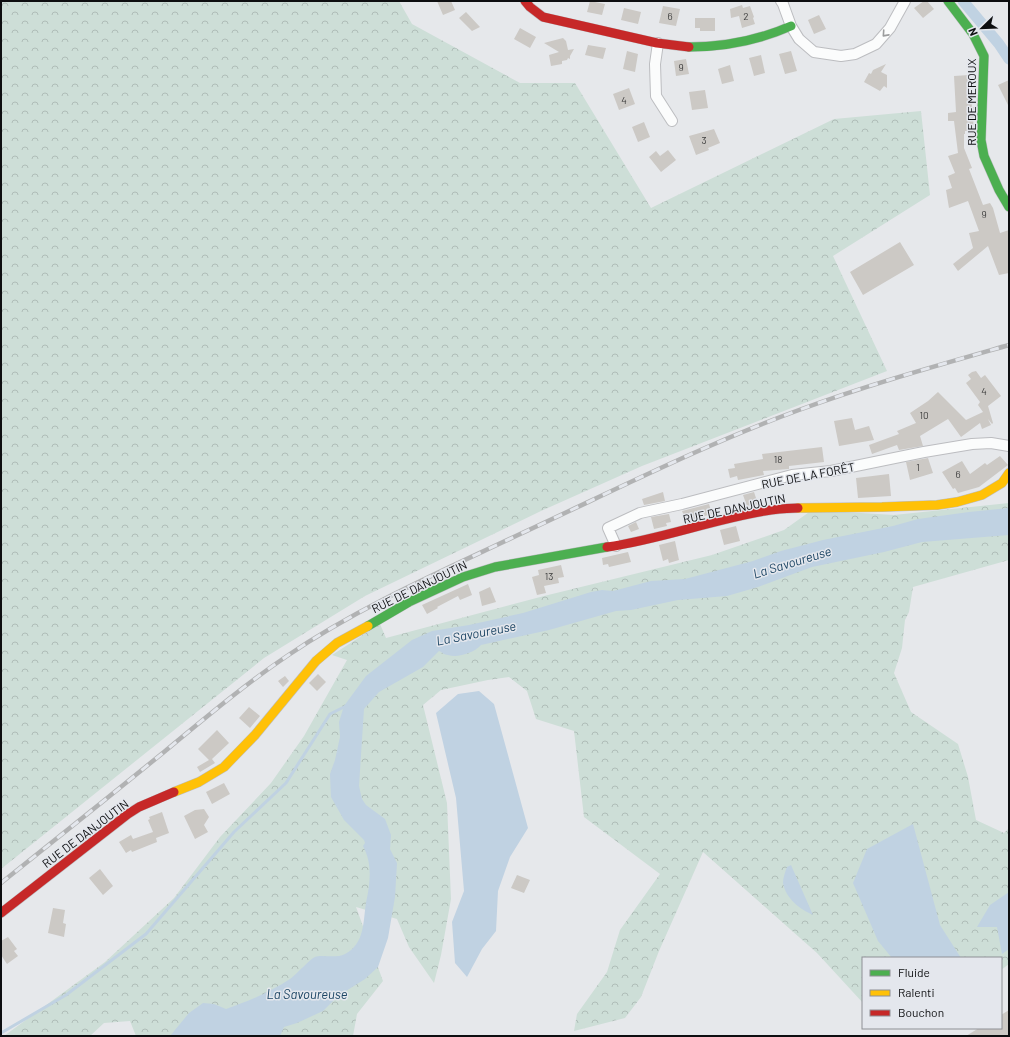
<svg xmlns="http://www.w3.org/2000/svg" width="1010" height="1037" viewBox="0 0 1010 1037" font-family="Barlow,sans-serif">
	<style>
		.forest { fill: url(#forest-crowns) }
		.water { fill: #c0d2e2 }
		.lines { fill: none; stroke-linecap: round; stroke-linejoin: round }
		.stream { stroke: #c0d2e2; stroke-width: 3 }
		.canal { stroke: #c0d2e2; stroke-width: 11 }
		.building { fill: #ccc9c5 }
		.street-casing { stroke: #bcbdc0; stroke-width: 12 }
		.fast-casing { stroke: #bcbdc0; stroke-width: 10 }
		.slow-casing { stroke: #bcbdc0; stroke-width: 10 }
		.jam-casing { stroke: #bcbdc0; stroke-width: 10 }
		.street { stroke: #fbfcfc; stroke-width: 10 }
		.fast { stroke: #4caf50; stroke-width: 9 }
		.slow { stroke: #ffc107; stroke-width: 9 }
		.jam { stroke: #c62828; stroke-width: 9 }
		.rail-casing { stroke: #b1b2b3; stroke-width: 4.5 }
		.rail { stroke: #e4e7ed; stroke-width: 3; stroke-dasharray: 9; stroke-linecap: butt }
		.oneway { stroke: #9c9d9e }
		.labels { text-anchor: middle; dominant-baseline: central; stroke-width: 3; stroke-linejoin: round; paint-order: stroke }
		.number-label { font-size: 10px; fill: #3d3d3d }
		.street-label { font-size: 12px; fill: #0d0e10; stroke: #e4e7ed }
		.water-label { font-size: 13px; font-style: italic; fill: #1c4564; stroke: #e4e7ed }
	</style>
	<defs>
		<pattern id="forest-crowns" width="20" height="18" patternUnits="userSpaceOnUse"><rect width="20" height="18" fill="#cdded7"/><path d="M2 6a3 3 0 1 1 6 0M12 15a3 3 0 1 1 6 0" fill="none" stroke="#afbdb8"/></pattern>
	</defs>
	<rect width="100%" height="100%" fill="#e6e8eb"/>
	<path class="forest" d="M1,1H399L412,24L520,83H575L651,208L834,119L921,111L930,195L833,256L887,371L642,466L541,511L365,596L264,658L1,869Z
		M1009,503V560L913,587L909,612L905,620L902,648L894,673L911,712L958,744L968,777L976,820L1004,833L1009,828V964L1001,970V958H863V1003L817,953L703,852L659,951L641,997L625,1018L574,1031L577,1014L607,972L620,930L660,874L584,817L574,731L536,719L527,691L509,677L488,680L441,690L423,705L447,803L451,899L441,955L434,983L409,947L397,919L356,907L383,981L357,1014L353,1036H136L130,1021L104,1023L90,1036H4L105,962L174,898L220,837L271,783L304,736L347,660L332,655L380,624L386,638L544,596L712,555L784,530L812,510L894,515Z"/>
	<path class="water" d="M1009,508V535L922,542L884,552L812,567L758,587L727,596L678,600L631,610L616,611L549,630L481,645C474,653 458,658 448,655C444,655 442,652 439,651L423,667L379,692L364,709L359,786L362,799L366,805L385,819L391,835L390,849L397,863L395,897L388,938L378,967L365,979L338,996L323,1011L297,1023L284,1027L280,1036H170L189,1013L203,1003L214,1004L226,1009C249,1001 270,992 290,979C297,974 310,959 315,957C322,954 335,959 345,954C365,944 363,921 366,903C370,883 373,865 363,846L365,843L364,840L344,820L331,797L330,774L335,760L340,737L339,722L344,706L366,676L412,640L432,631L469,625L523,613L591,592L602,590L613,591L651,581L685,579L753,561L781,551L823,540L893,526L918,519L969,512Z
		M479,691L494,704L528,828L510,857L498,891L496,931L482,949L467,977L455,963L452,922L464,891L456,798L436,713L458,694Z
		M913,824L940,925L961,958H892L878,941L853,883L867,849Z
		M791,865L813,915C800,909 786,899 783,883C783,878 785,872 787,867Z
		M1009,892V949L1002,954L997,927H977L990,905Z"/>
	<g class="lines">
		<path class="stream" d="M1,1033L66,995L146,934L234,832L286,783L330,714L346,706"/>
		<path class="canal" d="M963,1L999,44L1009,59"/>
	</g>
	<path class="building" d="M437,1H451L455,10L443,15Z
		M590,1L605,4L602,15L587,12Z
		M924,1H927L934,9L923,18L914,8Z
		M742,5L743,8L750,6L754,17L753,18L755,24L742,28L739,16L731,18L730,9Z
		M663,6L680,9L676,26L659,23Z
		M624,8L641,12L638,24L621,20Z
		M466,12L480,27L472,31L459,18Z
		M819,15L826,29L814,34L808,20Z
		M695,18H715V31H700V28H695Z
		M520,28L536,37L530,48L514,39Z
		M563,38L566,41L568,50L574,49L570,56V59L568,58L567,60L562,61V64L551,66L549,55L559,52L544,43Z
		M588,45L606,48L603,59L585,55Z
		M627,51L638,54L635,72L623,69Z
		M791,51L797,71L785,74L779,54Z
		M761,55L765,73L754,76L749,58Z
		M686,59L689,74L676,76L674,61Z
		M886,64L881,72L887,75V88L884,86L880,91L864,82L869,73L871,74L873,70Z
		M730,65L734,81L722,84L718,69Z
		M969,75L972,107H974L973,131H965V134H964V148L972,168L969,169L983,205L990,203L993,208L1000,233L1009,230V273L999,275L988,246L958,271L953,264L973,248L969,233L979,231L968,201L949,208L946,190L952,188L948,176L955,173L948,156L958,153L954,121H948V113L956,112L954,76Z
		M1009,80V107L998,85Z
		M629,88L635,104L619,110L613,94Z
		M705,90L708,108L692,110L689,92Z
		M644,122L650,137L638,142L632,127Z
		M714,129L720,143L708,148L709,150L696,155L689,136Z
		M668,150L676,160L661,172L649,157L656,151L660,156Z
		M900,242L914,265L863,295L850,272Z
		M976,371L981,378L985,375L1001,396L988,406L993,423L992,424L988,419L991,425L982,429L980,423L961,437L948,419L920,436L923,446L899,450L897,445L872,454L869,445L899,434L897,431L916,423L910,413L928,401L938,392L966,420L983,412L978,405L980,402L966,383L971,379L968,375L972,372Z
		M852,418L855,430L869,426L874,440L839,446L834,421Z
		M822,447L824,462L789,466V469L763,471L764,475L738,480L737,476L730,478L728,469L735,468L734,464L763,459L762,454Z
		M1000,456L1008,465L979,487L958,493L955,488L953,489L942,472L962,461L970,474L985,463L987,465Z
		M928,458L933,473L910,480L906,462Z
		M889,474L891,496L858,498L856,478Z
		M663,492L665,501L644,505L642,499Z
		M754,492L758,504L747,506L743,495Z
		M709,504L712,514L686,521L682,511Z
		M669,514L671,522L666,523L667,526L654,529L651,517Z
		M636,522L639,529L631,532L628,526Z
		M736,526L740,541L724,545L720,530Z
		M675,541L679,560L669,563L668,559L663,561L659,545Z
		M628,552L631,562L609,567L608,564L603,565L602,558Z
		M561,565L564,577L558,578L559,583L544,586L546,593L537,595L532,577L539,575L538,570Z
		M468,584L472,595L460,600L458,596L437,607L438,608L427,614L422,605Z
		M490,587L496,602L482,606L479,592Z
		M318,674L326,682L317,691L309,683Z
		M285,676L289,681L283,687L278,681Z
		M249,707L260,716L250,728L239,718Z
		M217,730L229,743L212,759L215,763L200,772L197,767L209,760L198,749Z
		M224,783L230,794L212,804L206,792Z
		M204,809L209,817L204,825L208,832L195,839L184,816L195,810Z
		M162,812L169,833L156,838L157,842L132,852L131,850L126,853L119,842L131,835L133,839L153,832L148,820L150,819L149,817Z
		M100,869L113,886L103,895L89,878Z
		M517,875L530,880L524,893L511,888Z
		M53,908L65,910L63,923L66,924L64,937L48,933Z
		M8,937L17,949L14,951L18,956L7,964L1,955V941Z
		M1009,1010V1036H966L979,1028H1001V1015Z"/>
	<g class="lines">
		<g class="street-casing">
			<path id="street" d="M781,1L783,4L791,26L799,39L814,52L841,56L855,54L876,44L890,28L905,1
				M658,43L655,64L656,96L672,121
				M616,546L608,528L640,513L682,504L792,475L831,471L924,452L972,444L991,443L1009,446"/>
		</g>
		<g class="fast-casing">
			<path id="fast" d="M948,1L973,34L984,56L981,140L984,156L999,190L1009,207
				M689,47C724,47 759,40 791,26
				M368,626L409,602L463,577L495,567L607,547"/>
		</g>
		<g class="slow-casing">
			<path id="slow" d="M798,508L882,507L937,505L957,502L982,495L1002,483L1009,473
				M174,792L199,782L224,767L255,735L316,661L337,643L368,626"/>
		</g>
		<g class="jam-casing">
			<path id="jam" d="M525,1L530,7L543,17L657,43L689,47
				M607,547C663,539 716,518 771,510C780,509 789,508 798,508
				M1,913L128,814L139,807L174,792"/>
		</g>
		<use href="#street" class="street"/>
		<use href="#fast" class="fast"/>
		<use href="#slow" class="slow"/>
		<use href="#jam" class="jam"/>
		<g class="rail-casing">
			<path id="rail" d="M1,883C55,840 110,796 164,752C204,719 244,685 287,656C359,607 440,572 518,535C611,492 703,445 799,410C867,385 939,365 1009,345"/>
		</g>
		<use href="#rail" class="rail"/>
	</g>
	<defs><path id="oneway-chevron" d="M-2-3.5L2.5 0L-2 3.5" fill="none" stroke-width="1.6" stroke-linecap="round" stroke-linejoin="round"/></defs>
	<use class="oneway" href="#oneway-chevron" transform="translate(885 34) rotate(132)"/>
	<g class="labels">
		<g class="number-label">
			<text x="670" y="16">6</text>
			<text x="746" y="16">2</text>
			<text x="681" y="67">9</text>
			<text x="624" y="100">4</text>
			<text x="704" y="140">3</text>
			<text x="984" y="214">9</text>
			<text x="984" y="391">4</text>
			<text x="924" y="415">10</text>
			<text x="778" y="459">18</text>
			<text x="918" y="467">1</text>
			<text x="958" y="474">6</text>
			<text x="549" y="576">13</text>
		</g>
		<g class="street-label">
			<text transform="translate(971 102) rotate(-90)">RUE DE MEROUX</text>
			<text transform="translate(808 475) rotate(-11)">RUE DE LA FORÊT</text>
			<text transform="translate(734 508) rotate(-12)">RUE DE DANJOUTIN</text>
			<text transform="translate(419 586) rotate(-26)">RUE DE DANJOUTIN</text>
			<text transform="translate(85 833) rotate(-37)">RUE DE DANJOUTIN</text>
		</g>
		<g class="water-label">
			<text transform="translate(792 562) rotate(-17)">La Savoureuse</text>
			<text transform="translate(476 633) rotate(-11)">La Savoureuse</text>
			<text x="307" y="994">La Savoureuse</text>
		</g>
	</g>
	<rect width="1010" height="1037" fill="none" stroke="#0d0e10" stroke-width="4"/>
	<rect x="862" y="957" width="140" height="72" fill="#e4e7ed" stroke="#8e9095"/>
	<rect x="870" y="970" width="20" height="6" fill="#4caf50" stroke="#8e9095"/>
	<text x="898" y="977" font-size="12" fill="#0d0e10">Fluide</text>
	<rect x="870" y="990" width="20" height="6" fill="#ffc107" stroke="#8e9095"/>
	<text x="898" y="997" font-size="12" fill="#0d0e10">Ralenti</text>
	<rect x="870" y="1010" width="20" height="6" fill="#c62828" stroke="#8e9095"/>
	<text x="898" y="1017" font-size="12" fill="#0d0e10">Bouchon</text>
	<g transform="translate(982 28) rotate(247)" stroke="#e4e7ed" stroke-width="3" paint-order="stroke">
	<path d="M0-3L7 15L0 10L-7 15Z" fill="#0d0e10"/>
	<text y="-6" font-size="11" font-weight="bold" text-anchor="middle" fill="#0d0e10">N</text>
	</g>
</svg>
